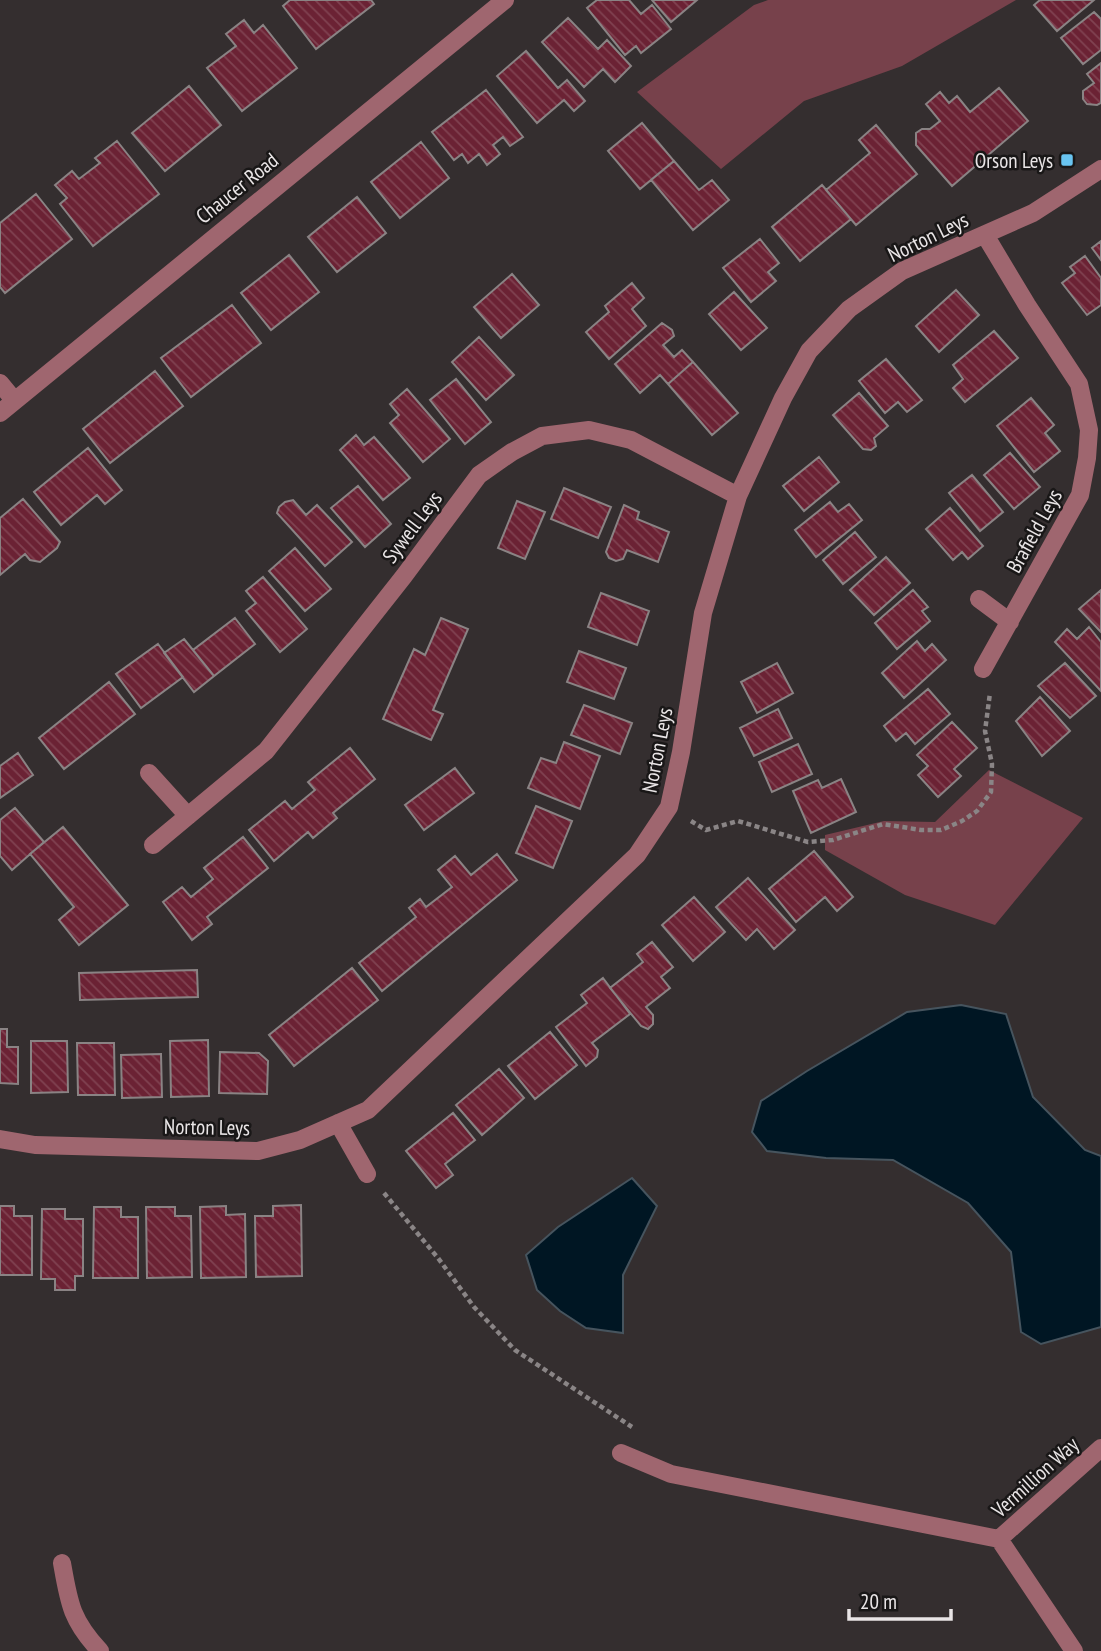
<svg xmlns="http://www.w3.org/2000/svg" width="1101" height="1651" viewBox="0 0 1101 1651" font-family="'PT Sans Narrow',sans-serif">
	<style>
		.grass { fill: #77414b }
		.water { fill: #001623; stroke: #46545e; stroke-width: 2 }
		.building { fill: url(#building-back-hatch); stroke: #8a8384; stroke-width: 2 }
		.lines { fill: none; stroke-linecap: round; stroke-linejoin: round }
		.path { stroke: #8a8586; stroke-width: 4.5; stroke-dasharray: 5 3.5; stroke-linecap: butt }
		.minor { stroke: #9f666f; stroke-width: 18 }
		.poi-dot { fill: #69c4f0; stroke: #191717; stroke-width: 2.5 }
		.labels { text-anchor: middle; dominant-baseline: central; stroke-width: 5; stroke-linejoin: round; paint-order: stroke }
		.poi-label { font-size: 21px; fill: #e9e5e6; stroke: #191717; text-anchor: end }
		.street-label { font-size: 21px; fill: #e9e5e6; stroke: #191717 }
	</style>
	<defs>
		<pattern id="building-back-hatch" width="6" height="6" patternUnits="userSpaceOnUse" patternTransform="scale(1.75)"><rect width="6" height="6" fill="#6b2234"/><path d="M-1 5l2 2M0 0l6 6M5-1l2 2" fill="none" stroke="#804251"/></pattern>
	</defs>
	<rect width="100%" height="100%" fill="#342e2f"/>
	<path class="grass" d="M768,0H1016L902,66L804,101L721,169L637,92L754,5Z
		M989,770L1083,818L995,925L905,895L825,850V835L884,821L935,822Z"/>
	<path class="water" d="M961,1005L1006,1014L1033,1097L1085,1150L1101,1156V1327L1041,1344L1021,1332L1011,1252L968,1203L893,1160L826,1158L767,1151L752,1132L761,1101L807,1071L907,1012Z
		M632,1178L657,1206L623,1275V1333L586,1328L560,1311L537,1290L526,1255L558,1227Z"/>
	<path class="building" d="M290,0H371L374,4L316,49L283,6Z
		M597,0H629L641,14L652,5L671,29L641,53L636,46L625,55L587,8Z
		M652,0H697L671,22Z
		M1040,0H1094L1057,31L1034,5Z
		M1094,12L1101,19V50L1083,64L1061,38Z
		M568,18L598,49L607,40L631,66L615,82L603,69L584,87L542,42Z
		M244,20L254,33L263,25L297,68L242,111L207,68L236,46L226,34Z
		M526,51L558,88L567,80L585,101L574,111L564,100L537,123L497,76Z
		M1101,63V103L1097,105L1087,104L1083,99V91L1094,83L1087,74Z
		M189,86L221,125L165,171L132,133Z
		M999,88L1028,121L952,186L916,145V133L922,129H930L940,121L926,104L940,92L949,103L957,96L970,112Z
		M486,90L523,137L510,146L503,137L493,145L500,154L487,165L479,154L468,163L462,154L454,160L432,132Z
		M642,123L674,161L640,189L608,151Z
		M876,125L917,174L856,225L826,190L870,153L859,140Z
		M117,141L159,194L93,246L60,204L67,198L55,185L72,171L79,179L100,163L95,158Z
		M421,142L449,178L400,218L371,182Z
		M674,161L699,190L712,180L729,200L693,230L651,180Z
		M822,185L851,219L800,261L772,227Z
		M36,194L72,239L5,293L0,287V223Z
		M357,197L386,233L337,272L308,237Z
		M760,239L779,263L768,272L776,281L751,302L723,268Z
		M1101,241V260L1092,248Z
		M289,255L319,292L271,330L241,293Z
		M1085,256L1101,278V305L1087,315L1062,283L1075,273L1070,267Z
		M512,274L539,305L501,338L474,307Z
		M632,283L644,298L632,309L646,326L609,359L586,332L609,312L605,306Z
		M956,290L979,315L939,352L916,326Z
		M734,292L767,328L741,350L709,314Z
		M232,305L261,343L191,397L161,358Z
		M662,323L672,330L674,336L663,345L674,357L682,350L693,362L668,384L660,375L640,393L615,364Z
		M994,331L1018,358L965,402L953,388L963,379L953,365Z
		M479,337L514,375L486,400L452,362Z
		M886,359L922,400L907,412L898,402L885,413L859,381Z
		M693,362L738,413L712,435L668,384Z
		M155,371L183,406L110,463L83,429Z
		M456,379L491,422L465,444L430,400Z
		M407,389L450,439L423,462L390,423L399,415L390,404Z
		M859,393L888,426L874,438L876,446L871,450L863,449L833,415Z
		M1031,398L1054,425L1045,433L1060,451L1034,472L997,426Z
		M356,435L364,445L374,437L410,478L383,500L340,450Z
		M88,448L122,490L105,504L97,495L61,525L34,492Z
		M1010,453L1040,487L1014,509L984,475Z
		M819,457L839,482L804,511L783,486Z
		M972,475L1003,512L980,531L949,493Z
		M358,486L391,524L365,547L331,508Z
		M564,488L611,507L598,538L551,519Z
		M23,499L60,542L57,548L40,562L30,560L25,554L0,575V518Z
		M293,500L306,515L317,505L352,542L325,566L277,513L279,507L285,502Z
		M517,501L545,512L525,559L498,548Z
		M830,502L838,512L849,504L862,520L816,557L795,530Z
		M624,505L639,512L637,519L669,532L658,562L627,550L623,559L616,561L609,558L606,552Z
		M950,508L983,546L968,559L962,552L953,560L926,529Z
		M855,532L876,557L843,584L823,560Z
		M295,548L331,589L305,611L269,571Z
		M886,557L910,583L874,615L850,590Z
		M263,577L307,629L280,652L246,611L256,603L246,591Z
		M913,590L928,607L922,611L930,621L897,649L875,623Z
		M1101,590V632L1079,609Z
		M601,593L649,611L637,645L588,627Z
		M235,618L255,644L214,676L193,650Z
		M441,618L468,629L433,710L443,714L431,740L383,719L414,649L425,655Z
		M1089,627L1101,642V691L1055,642L1067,629L1077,639Z
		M184,639L214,676L194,692L164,653Z
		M917,641L925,651L932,644L946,660L904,698L882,673Z
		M158,644L183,677L141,708L116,674Z
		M579,651L626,668L614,699L567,682Z
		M777,663L793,693L757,713L741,682Z
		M1065,663L1096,696L1070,718L1038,686Z
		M109,682L135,714L64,769L39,738Z
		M928,689L950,714L915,744L906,733L896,741L884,726Z
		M1040,697L1070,731L1042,756L1016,721Z
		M584,705L632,723L620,754L571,735Z
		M778,709L792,738L754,756L740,728Z
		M952,722L977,748L954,769L961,776L938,797L918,775L928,766L917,755Z
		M564,742L600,756L580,809L528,788L541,758L556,763Z
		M798,744L812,774L772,792L759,762Z
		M350,748L375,779L333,813L337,818L313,838L308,832L274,861L249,830L285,801L292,809L315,790L308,782Z
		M18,753L33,775L0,798V766Z
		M455,768L474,793L424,830L405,805Z
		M841,779L856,812L811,833L793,791L818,780L822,788Z
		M536,806L572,821L553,868L516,853Z
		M15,808L44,842L12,870L0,856V820Z
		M63,827L128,905L79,945L59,920L74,907L30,854Z
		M243,837L268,868L207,917L212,924L192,940L163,902L182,887L191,897L213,879L204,868Z
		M814,851L853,897L837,911L825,897L796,922L769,889Z
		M497,854L517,880L382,991L359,963L416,917L409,908L420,899L426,907L452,887L438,870L455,856L471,875Z
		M748,878L795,930L774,949L757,929L746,940L716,907Z
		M694,897L725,932L693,961L662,925Z
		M652,942L673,967L661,977L670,988L646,1007L653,1015V1024L648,1029L641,1026L610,988L643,962L637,954Z
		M352,968L378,1000L294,1066L269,1035Z
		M197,970L198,997L80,1000L79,973Z
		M603,978L630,1014L592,1043L598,1050L597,1057L586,1066L556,1027L587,1003L581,995Z
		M0,1029H7V1047H18V1084L0,1083Z
		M550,1032L577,1065L535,1099L508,1066Z
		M208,1040L209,1096L171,1097L170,1041Z
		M31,1041H67L68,1092L31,1093Z
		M77,1043H114L115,1095H78Z
		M220,1052L259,1053L268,1061L267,1094L219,1093Z
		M161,1054L162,1097L122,1098L121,1055Z
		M499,1069L524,1098L482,1135L456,1105Z
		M453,1113L475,1140L445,1164L453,1175L436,1188L406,1151Z
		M301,1205L302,1276L256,1277L255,1216H273V1206Z
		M0,1206H14V1216H32V1275H0Z
		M226,1206V1215L245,1214L246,1277L201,1278L200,1207Z
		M94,1207H121V1217H138V1278H93Z
		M146,1207H175V1216H191L192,1277L147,1278Z
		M42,1209H65V1219H83V1276H75V1290H55V1279H41Z"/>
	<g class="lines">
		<path class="path" d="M691,821L706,830L738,821L808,842L833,840L883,824L921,830H941L962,821L977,811L991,792L992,764L985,731L990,693
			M384,1193L438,1258L474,1307L515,1350L632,1427"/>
		<path class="minor" d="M0,383L14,400
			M0,413L505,0
			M979,599L1010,622
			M983,669L1080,495L1087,458L1089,430L1079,384L1027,305L985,235
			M149,773L188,816
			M153,845L266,751L404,576L479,475L512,452L542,436L589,430L631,440L738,496
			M338,1123L367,1174
			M0,1139L35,1145L258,1151L300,1140L368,1110L637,855L669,807L681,752L703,613L738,496L783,398L809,351L849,309L902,271L1033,213L1101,169
			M621,1453L671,1474L999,1539L1074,1651
			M999,1539L1101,1448
			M62,1563C69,1603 71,1620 100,1651"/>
	</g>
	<rect class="poi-dot" x="1060" y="153" width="14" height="14" rx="3.5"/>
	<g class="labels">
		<g class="poi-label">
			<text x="1053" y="160">Orson Leys</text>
		</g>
		<g class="street-label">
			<text transform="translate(237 188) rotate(-39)">Chaucer Road</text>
			<text transform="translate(928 237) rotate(-26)">Norton Leys</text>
			<text transform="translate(412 527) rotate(-53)">Sywell Leys</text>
			<text transform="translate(1034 531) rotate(-61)">Brafield Leys</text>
			<text transform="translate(657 750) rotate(-79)">Norton Leys</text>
			<text transform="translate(207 1127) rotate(1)">Norton Leys</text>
			<text transform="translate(1035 1477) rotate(-42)">Vermillion Way</text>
		</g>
	</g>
	<path d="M849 1609v10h102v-10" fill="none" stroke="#e9e5e6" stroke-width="3.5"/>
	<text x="860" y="1609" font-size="21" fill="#e9e5e6" stroke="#191717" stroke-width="5" paint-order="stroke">20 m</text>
</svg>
